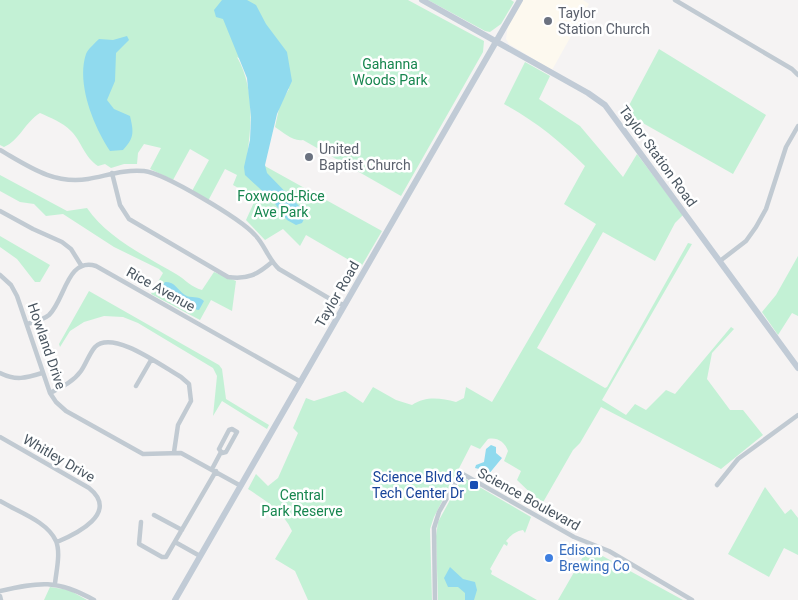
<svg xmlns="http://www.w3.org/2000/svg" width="798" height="600" viewBox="0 0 798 600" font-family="Roboto,sans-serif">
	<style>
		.commercial { fill: #fdf9ef }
		.green { fill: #c3f1d5 }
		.water { fill: #90daee }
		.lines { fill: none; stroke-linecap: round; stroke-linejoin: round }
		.street { stroke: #c1cad2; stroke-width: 4.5 }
		.secondary { stroke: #c1cbd6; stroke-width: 6 }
		.worship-dot { fill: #6b7280; stroke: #fff; stroke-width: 2 }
		.transit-dot { fill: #1a4fb4; stroke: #fff; stroke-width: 2 }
		.shop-dot { fill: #3f7fe0; stroke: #fff; stroke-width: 2 }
		.labels { text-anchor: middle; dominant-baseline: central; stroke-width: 5; stroke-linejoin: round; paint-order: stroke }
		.worship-label { font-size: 14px; fill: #5b616d; stroke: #fff; text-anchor: start }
		.park-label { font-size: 14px; fill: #17864f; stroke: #fff }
		.street-label { font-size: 14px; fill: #4a5661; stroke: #fff }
		.transit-label { font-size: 14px; fill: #164399; stroke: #fff; text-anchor: end }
		.shop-label { font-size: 14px; fill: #366cbe; stroke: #fff; text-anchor: start }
	</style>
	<rect width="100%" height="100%" fill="#f5f3f3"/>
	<path class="commercial" d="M523,0H583L589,4L552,70L509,44L506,39L508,25Z"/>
	<path class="green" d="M0,0H408L484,41L483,52L401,196L303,140C293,142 283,132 275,127L280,104L289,89L237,57C254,87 252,123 247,156L382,231L361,267L306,235L300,246L283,229L265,240L246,220L256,198L233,185L237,175L225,169L208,201L192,191L209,160L190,149L173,180L150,169L161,148L144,144L138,153L137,164H124L111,168L105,164L98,166C84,157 82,142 71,131C62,122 51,118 40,113C25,122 20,140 4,147L0,145Z
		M428,0H511L514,2L501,24L490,32L485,31Z
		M659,49L766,115L733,174L625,113Z
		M525,62L550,76L539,99L580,126L623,177L637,154L683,215L675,223L655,261L603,232L537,348L605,388L607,387L688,243L692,244L602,400L626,415L635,404L646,410L666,390L675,394L731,327L734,329L712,353L707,379L730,410H743L763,435L721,469L601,407L580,443L573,450L542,504L517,480L521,471L504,461L508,451C505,442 497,437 488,439L480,449L471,445L434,517L430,529L432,600H308L295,571L275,559L292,531C283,511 265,500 248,489L256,474L268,486L278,478L298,433L293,428L306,398L314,401L345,391L363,403L373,387L396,400L412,405C426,396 440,398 456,402L464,398L466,387L492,402L596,224L564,204L585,166C560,141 535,121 504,104Z
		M0,175L67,211L87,208C106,237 147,257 176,274C186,280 191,287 202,290L214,272L236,281L232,311L211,300L200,320L151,294L163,273L159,269L114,247L63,214L46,216L34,204L20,202L0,191Z
		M0,236L50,265L40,282H35L17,259L0,247Z
		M798,256V316L792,313L778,335L762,312L776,295Z
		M89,291L219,365L222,369L226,399L269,425L267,429L222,401L213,416L217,376L213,368L138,323L123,317L104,316L84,322L70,331L60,347L59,344Z
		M464,478L531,517L525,533L523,530C516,531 511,535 506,541L508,543L507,546L504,544L490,569L492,571L491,574L537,600H438L436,536L438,522L461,480Z
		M765,487L785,514L791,509L798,518V555L784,548L769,577L728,554Z
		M588,548L683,600H558Z
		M50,587L69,590L87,600H44Z"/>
	<path class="water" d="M222,0H247L256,5L266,24L287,52L292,81L277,114L265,165L267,173L303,210L305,217L302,223L296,225L287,220L273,201L245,175L244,167L250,140L251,117L247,78L223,19L216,17L214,10Z
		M127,36L129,40L116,53L115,81L107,100L114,109L130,116C134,133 134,138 123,150L110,151C94,127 76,84 86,54C88,49 95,43 99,39L113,40Z
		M165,282C176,282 177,290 185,295C191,299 198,295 204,301L199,310C191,309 163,296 161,288Z
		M491,445L496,447V453L502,458L488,475L483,470L475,468L476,465L484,462L486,449Z
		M450,567L463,579L475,582L477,590L474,600H465V593L458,587H448L444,578Z"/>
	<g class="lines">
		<path class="street" d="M675,0L792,69L798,75
			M0,150C28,166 54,185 88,179C106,176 124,169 144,171C164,173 241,219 255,235C265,245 268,259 279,269L337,303L345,305
			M112,173L120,205L129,219L228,277C248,280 258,274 272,262
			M0,211L33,229L62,242L71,249L81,265
			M720,261L746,241L756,227L766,209L786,147L798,126
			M0,275L11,285L17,296L50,393L56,402L66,411L143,454L181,453L241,486
			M27,324C34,322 43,320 49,315C65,300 67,257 96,266L301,382
			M0,373C16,381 26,378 42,373
			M136,386L151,360
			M50,393C62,387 73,382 81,371C86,364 89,354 95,347C113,329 163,367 181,377L189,384L191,401L178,425L174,452
			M232,429L237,432L226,452L222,453L219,449L229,430Z
			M0,437L89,488C120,513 76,534 57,542
			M212,469L221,452
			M717,485L738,459L798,415
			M0,501C18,512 47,521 56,541C61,553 56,572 55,584
			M154,515L182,530
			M141,522L139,544L162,557H166L216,471
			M175,542L200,556
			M0,591C39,582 57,579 94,600
			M0,596L1,600
			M435,600L434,528L439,512L461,473L574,537L609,551L692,600"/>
		<path class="secondary" d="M422,0L588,93L605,105L798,368
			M175,600L520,0"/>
	</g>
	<g class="worship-dot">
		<circle cx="548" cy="21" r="5"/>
		<circle cx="309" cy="157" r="5"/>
	</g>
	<rect class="transit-dot" x="469" y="480" width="10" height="10" rx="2.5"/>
	<circle class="shop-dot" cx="549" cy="558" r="5"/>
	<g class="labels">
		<g class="worship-label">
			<text x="558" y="13">Taylor<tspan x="558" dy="16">Station Church</tspan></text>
			<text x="319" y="149">United<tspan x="319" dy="16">Baptist Church</tspan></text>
		</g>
		<g class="park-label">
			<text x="390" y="64">Gahanna<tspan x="390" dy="16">Woods Park</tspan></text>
			<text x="281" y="196">Foxwood-Rice<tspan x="281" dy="16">Ave Park</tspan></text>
			<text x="302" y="495">Central<tspan x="302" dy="16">Park Reserve</tspan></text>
		</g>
		<g class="street-label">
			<text transform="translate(658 156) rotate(54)">Taylor Station Road</text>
			<text transform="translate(161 289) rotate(29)">Rice Avenue</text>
			<text transform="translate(337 294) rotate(-60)">Taylor Road</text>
			<text transform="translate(47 346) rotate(71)">Howland Drive</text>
			<text transform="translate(59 458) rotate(30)">Whitley Drive</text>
			<text transform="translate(529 499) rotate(29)">Science Boulevard</text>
		</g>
		<g class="transit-label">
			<text x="464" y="477">Science Blvd &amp;<tspan x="464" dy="16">Tech Center Dr</tspan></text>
		</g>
		<g class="shop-label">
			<text x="559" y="550">Edison<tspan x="559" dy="16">Brewing Co</tspan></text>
		</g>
	</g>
</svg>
